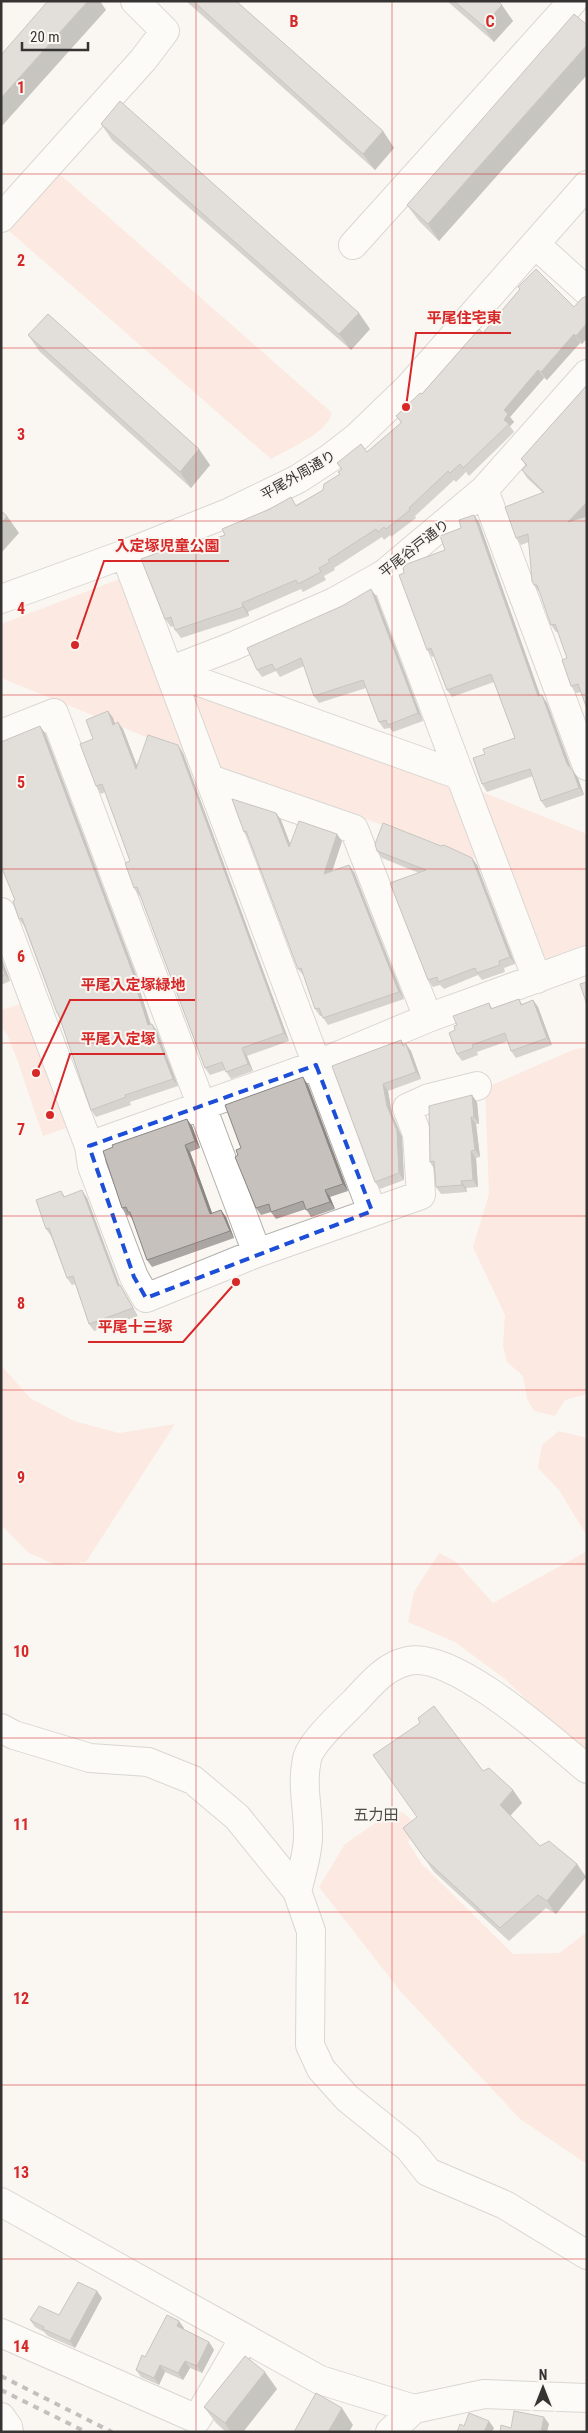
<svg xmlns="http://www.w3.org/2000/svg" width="588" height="2433" viewBox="0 0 588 2433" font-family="'Roboto Condensed','Noto Sans JP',sans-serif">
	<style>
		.green { fill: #fed8ce }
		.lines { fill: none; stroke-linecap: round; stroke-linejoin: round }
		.minor-casing { stroke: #b2afaa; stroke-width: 30 }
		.minor { stroke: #fff; stroke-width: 28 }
		.rail { stroke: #7f7d7a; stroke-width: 4; stroke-dasharray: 6 6; stroke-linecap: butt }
		.wall { fill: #aaa6a3 }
		.shaded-wall { fill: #8b8784 }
		.building { fill: #c6c1bd; stroke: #8b8784 }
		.marked { fill: none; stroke: #1d4ed8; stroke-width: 4; stroke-dasharray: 10 6; stroke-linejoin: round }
		.grid { fill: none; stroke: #d62828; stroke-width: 1; stroke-opacity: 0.55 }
		.labels { text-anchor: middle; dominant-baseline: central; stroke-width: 4; stroke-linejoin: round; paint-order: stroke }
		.street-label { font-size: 14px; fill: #353432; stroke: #faf7f2 }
		.neighbourhood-label { font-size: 15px; fill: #4c4a46; stroke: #faf7f2 }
		.grid-label { font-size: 16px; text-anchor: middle; font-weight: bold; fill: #d62828; stroke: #faf7f2; stroke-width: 4; stroke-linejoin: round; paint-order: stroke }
		.leader { fill: none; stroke: #d62828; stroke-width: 2 }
		.callout-dot { fill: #d62828; stroke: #faf7f2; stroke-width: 2 }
		.callout-label { font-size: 15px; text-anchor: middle; font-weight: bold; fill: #d62828; stroke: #faf7f2; stroke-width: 4; stroke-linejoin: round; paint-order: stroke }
	</style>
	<rect width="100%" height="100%" fill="#faf7f2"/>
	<path class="green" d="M48,164L332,413C327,433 289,449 271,459L1,224Z
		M122,578L188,754L1,678V624Z
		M192,690L454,786L482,861L216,765Z
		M480,791L587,834V947L546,960Z
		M27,1002L69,1127L43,1136L18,1062L7,1034L1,1027V1010Z
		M587,1047V1394L565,1400L555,1416L534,1411L527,1399L523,1376L507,1362L503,1345L505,1315L473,1247L489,1194L485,1088L575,1049Z
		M1,1365L30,1398L74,1421L119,1433L175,1424L86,1562L56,1565L29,1553L1,1525Z
		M559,1431L587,1438V1536L559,1490L538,1468L542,1445Z
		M587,1551V1758L505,1679L455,1642L408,1622L414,1592L439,1553L455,1561L493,1603Z
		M402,1812L419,1826L408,1842L422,1864L513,1954L559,1953L587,1932V2164L520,2119L401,1992L319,1887L345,1844L381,1819Z"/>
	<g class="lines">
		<g class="minor-casing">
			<path id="minor" d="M1,218L143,60L165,31L135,1
				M535,244L587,291
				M353,245L573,1
				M484,490L587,766
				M125,554L372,1211
				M384,574L537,979
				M1,599L125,554L228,513L298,479L330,458L357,437L409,387L587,185
				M169,671L231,647L334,602L384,574L484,490L587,374
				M169,671L459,775
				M1,734L54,713L257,1253L146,1298L134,1277L92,1166L89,1146
				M210,779L354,829L428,1018
				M1,912L89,1146L316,1065L428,1018L587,960
				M257,1253L421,1195L417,1134L407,1108L429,1098L477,1086
				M1,1728L14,1735L90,1758L148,1762L193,1780L237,1817L297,1891L311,1931L310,2045L321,2069L347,2098L409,2148L428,2172L505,2205L587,2255
				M297,1891C302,1873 307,1856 308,1839C309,1812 301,1786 307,1759C310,1743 343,1713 355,1701C371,1684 385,1666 408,1661C453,1650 553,1741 587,1769
				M1,2202L320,2380L414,2409
				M1,2333L197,2419L244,2338
				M1,2417L8,2427L9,2432
				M390,2432L414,2409L484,2394L587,2398"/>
		</g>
		<use href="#minor" class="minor"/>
		<path class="rail" d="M1,2376L112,2432
			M1,2390L86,2432"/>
	</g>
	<path class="wall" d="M186,1H236L383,131L394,148L375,170Z
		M447,1H498L513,21L494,42Z
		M587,25L439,241L419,221L407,205Z
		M101,124L370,329L351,350L112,140Z
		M518,287L574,307L587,296V338L582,344L580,343L547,380L544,378L510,417L514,422L510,426L514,432L469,476L466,472L456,482L454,480L415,516L416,518L391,537L390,535L384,540L382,537L334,568L335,570L324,576L326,580L303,592L301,589L248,612L249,616L181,638L175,630L174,626L171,627L165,619L176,546L180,552L225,535L296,505L323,490L340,474L341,469L337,463L367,452L401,423L396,416L422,394L483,333L520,290Z
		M28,335L210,465L191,488L40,352Z
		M587,385V514L585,516L581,692L576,693L571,686L567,658L558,632H556L551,625L540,592H539L534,585L529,542L521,545L516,538L543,493L527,478L522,470L526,466L521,459Z
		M479,522L540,696L547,703L572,770L578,778L584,795L546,808L541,801L533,776L487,792L482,784L485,754L515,738L494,682L452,697L447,690L434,656L432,657L427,650L404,573L445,550Z
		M376,596L423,721L393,732L390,728L384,729L379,722L366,688L319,703L314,696L304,666L280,677L276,671L262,677L257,670Z
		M108,711L113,718L115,724L123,729L137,766L183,753L289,1041L247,1056L253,1071L231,1079L225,1070L210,1075L205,1068L140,895L139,896L134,888L130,861L105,792L101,794L96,786L93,739Z
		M45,733L142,991H140L151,1024L157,1031L178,1086L130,1102L131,1105L96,1117L91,1110L60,1019L57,1013L24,926L19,919L15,900Z
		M276,813L281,820L290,844L342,841L332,871L354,872L404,999L328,1025L322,1016H320L315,1009L304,976L298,969L248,838L244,832Z
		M377,851L472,858L477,865L515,964L504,968L505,972L482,980L478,975L444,989L440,985L433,987L428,980L419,873L382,858Z
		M1,958L10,981L1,985Z
		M519,999L522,1004L533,1000L538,1007L552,1045L516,1058L511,1051L508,1041L477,1052L478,1055L462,1061L457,1054L455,1030L457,1025L489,1003L492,1008Z
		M401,1040L404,1045L406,1044L411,1051L421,1079L388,1091L392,1114L402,1137L404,1180L380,1189L375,1182L332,1066Z
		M308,1085L348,1191L330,1197L335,1209L311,1217L306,1209L276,1219L271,1212L261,1215L256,1208L238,1155L241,1148Z
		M477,1102L479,1124H476L480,1157L476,1158L478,1187L466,1188L467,1192L441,1194L436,1187L434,1169L430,1162Z
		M192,1126L200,1148L190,1152L212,1213L226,1217L234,1238L152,1267L147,1260L133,1220L129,1215L127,1216L122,1208Z
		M61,1191L65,1197L87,1198L120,1285L125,1293L138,1316L94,1331L89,1324L75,1284L72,1285L67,1278L51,1236L46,1229Z
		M483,1771L513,1790L522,1803L510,1816L540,1846L577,1864L586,1877L556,1914L546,1908L509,1941L434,1872L403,1828Z
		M102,2298L75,2348L48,2336L44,2332L35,2327L30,2320L59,2315Z
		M184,2328L183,2330L209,2342L214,2350L202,2373L190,2368L183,2380L165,2372L159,2385L141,2377L136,2370L145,2357Z
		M277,2389L243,2432H226L216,2423L204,2407Z"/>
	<path class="shaded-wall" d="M88,1H100L106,10L1,127V98Z
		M502,5L513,21L494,42L483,26Z
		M587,45V75L439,241L428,224Z
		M383,131L394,148L375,170L363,154Z
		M359,313L370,329L351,350L339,334Z
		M587,323V338L582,344L576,336Z
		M574,334L580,343L547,380L541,372Z
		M538,370L544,378L510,417L514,422L510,426L504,420V410Z
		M199,449L210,465L191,488L180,472Z
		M587,502V514L573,529L568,522Z
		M474,515L479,522L543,703L538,696Z
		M7,516L19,533L1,553V524Z
		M371,589L376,596L423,721L418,713Z
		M242,603L248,612L249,616L243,607Z
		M542,695L547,703L572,771L567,764Z
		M108,711L113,718L118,732L113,725Z
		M118,722L123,729L141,776L136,769Z
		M40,726L45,733L142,991L137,984Z
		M178,745L183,753L289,1041L284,1033Z
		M573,771L578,778L584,795L579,788Z
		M276,813L281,820L294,854L289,847Z
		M337,834L342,841L329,881L324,874Z
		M472,858L477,865L515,964L510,957Z
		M349,865L354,872L404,999L399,992Z
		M1,958L2,959L10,981L5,974L1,963Z
		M135,984L140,991L153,1032L148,1025Z
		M533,1000L538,1007L552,1045L547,1038Z
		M152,1024L157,1031L178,1086L173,1079Z
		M406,1044L411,1051L421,1079L416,1072Z
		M242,1048L247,1056L253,1071L248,1064Z
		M303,1077L308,1085L348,1191L343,1184Z
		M383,1084L388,1091L392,1114L402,1137L404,1180L399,1173Z
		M472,1095L477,1102L479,1124L474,1117Z
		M471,1117L476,1124L480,1157L475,1150Z
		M187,1119L192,1126L200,1148L195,1141Z
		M185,1145L190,1152L215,1221L210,1214Z
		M471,1151L476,1158L478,1187L473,1180Z
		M461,1181L466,1188L467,1192L462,1185Z
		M82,1190L87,1198L122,1293L118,1286Z
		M325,1190L330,1197L335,1209L330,1202Z
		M221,1210L226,1217L234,1238L230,1231Z
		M513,1790L522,1803L509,1817L500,1805Z
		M577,1864L586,1877L556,1914L547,1901Z
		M97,2291L102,2298L75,2348L70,2341Z
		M179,2321L184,2328L182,2334L177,2326Z
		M209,2342L214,2350L202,2373L197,2366Z
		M185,2361L190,2368L183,2380L178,2373Z
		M160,2365L165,2372L159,2385L154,2378Z
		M265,2372L277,2389L243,2432H231L225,2423Z
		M342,2408L353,2425L349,2432H328Z
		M544,2417L549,2424L547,2432H541Z
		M489,2421L494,2428L492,2432H484Z"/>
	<path class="building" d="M48,1H88L1,98V55Z
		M193,1H236L383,131L363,154Z
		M454,1H498L502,5L483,26Z
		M574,14L587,25V45L428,224L407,205Z
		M120,101L359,313L339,334L101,124Z
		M536,269L574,307L582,298L587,296V323L576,336L574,334L541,372L538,370L504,410L508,414L504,420L509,424L463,468L460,464L450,473L448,471L409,508L410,510L386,529L384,527L378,532L376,529L328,560L330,562L319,568L321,572L298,584L296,580L242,603L243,607L175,630L171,617L165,619L141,559L176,546L178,552L225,535L222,529L270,509L291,497L296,506L323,490L324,484L340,474L338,472L342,469L337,463L361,444L367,452L402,422L396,416L420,393L422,394L479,329L483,333L520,289L518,287Z
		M48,314L199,449L180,472L28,335Z
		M587,385V502L568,522L587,516V709L578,684L571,686L562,660L567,658L555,624L551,625L537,585H534L532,581L528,534L516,538L505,507L544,492L522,470L527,465L521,459Z
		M1,511L7,516L1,524Z
		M474,515L538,696L542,695L567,764L573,771L579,788L541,801L530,769L482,784L473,758L485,754L483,749L515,738L491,674L447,690L431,648L427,650L399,575L404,573L403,568L407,564L445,550L440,536L461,528L459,520Z
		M371,589L418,713L388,725L386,720L379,722L363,680L314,696L301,658L275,670L272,664L257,670L247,648L342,606Z
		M108,711L113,725L118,722L136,769L148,735L178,745L284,1033L242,1048L248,1064L226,1072L222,1062L205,1068L137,887L134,888L125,863L130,861L102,784L96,786L80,744L93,739L86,720Z
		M40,726L137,984H135L148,1025L152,1024L173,1079L125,1095L126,1097L91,1110L58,1013H57L22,918L19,919L13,901L15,900L1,866V742Z
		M232,799L276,813L289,847L299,821L337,834L324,874L349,865L399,992L323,1018L319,1008L315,1009L301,968L298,969L246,831L244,832Z
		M383,823L441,846L444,845L472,858L510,957L499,961L500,965L477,973L475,968L438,982L437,977L428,980L390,883L426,870L377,851L375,844Z
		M1,963L5,974L1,976Z
		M587,982V1005L580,984Z
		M519,999L521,1005L533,1000L547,1038L511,1051L505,1033L472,1045L473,1048L457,1054L449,1033L455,1030L454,1026L457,1025L453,1016L489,1003L491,1009Z
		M401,1040L403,1046L406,1044L416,1072L383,1084L387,1106L397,1130L399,1173L375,1182L332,1066Z
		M303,1077L343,1184L325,1190L330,1202L306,1210L303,1201L271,1212L269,1204L256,1208L235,1157L238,1155L236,1150L241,1148L225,1105Z
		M472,1095L474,1117H471L475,1150L471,1151L473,1180L461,1181L462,1185L436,1187L434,1161L430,1162L429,1106Z
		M187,1119L195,1141L185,1145L210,1214L221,1210L230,1231L147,1260L130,1212H128L126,1207L122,1208L103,1151L113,1147L112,1145Z
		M82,1190L118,1286L120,1285L133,1308L89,1324L73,1276L67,1278L49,1228L46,1229L36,1200L61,1191L64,1197Z
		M434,1706L483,1771L489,1768L513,1790L500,1805L540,1846L549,1841L577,1864L547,1901L538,1895L500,1928L425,1859L403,1828L417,1817L373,1755L420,1723L418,1718Z
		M78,2282L97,2291L70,2341L43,2329L44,2327L30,2320L39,2306L59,2315Z
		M167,2315L179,2321L177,2326L209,2342L197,2366L185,2361L178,2373L160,2365L154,2378L136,2370L142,2355L145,2357Z
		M245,2356L265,2372L225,2423L204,2407Z
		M316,2393L342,2408L328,2432H294Z
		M514,2411L544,2417L541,2432H500L501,2425L511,2428Z
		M469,2413L489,2421L484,2432H457L460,2424L464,2426Z"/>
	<path d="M0 0H588V2433H0ZM316,1065L372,1211L146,1298L134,1277L89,1146Z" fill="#faf7f2" fill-opacity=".55" fill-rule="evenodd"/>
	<path class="marked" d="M316,1065L372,1211L146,1298L134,1277L89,1146Z"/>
	<path class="grid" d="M196,1V2432M392,1V2432M1,174H587M1,348H587M1,521H587M1,695H587M1,869H587M1,1043H587M1,1216H587M1,1390H587M1,1564H587M1,1738H587M1,1912H587M1,2085H587M1,2259H587"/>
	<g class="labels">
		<g class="street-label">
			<text transform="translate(298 475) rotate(-30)">平尾外周通り</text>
			<text transform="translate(414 548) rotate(-38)">平尾谷戸通り</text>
		</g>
		<g class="neighbourhood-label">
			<text x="376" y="1815">五力田</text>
		</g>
	</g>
	<g class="grid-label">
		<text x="294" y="27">B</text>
		<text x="490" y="27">C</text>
		<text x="21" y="93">1</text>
		<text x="21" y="266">2</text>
		<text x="21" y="440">3</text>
		<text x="21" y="614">4</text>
		<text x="21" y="788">5</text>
		<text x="21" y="962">6</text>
		<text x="21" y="1135">7</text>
		<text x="21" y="1309">8</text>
		<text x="21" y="1483">9</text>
		<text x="21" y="1657">10</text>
		<text x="21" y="1830">11</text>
		<text x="21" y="2004">12</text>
		<text x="21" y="2178">13</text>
		<text x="21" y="2352">14</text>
	</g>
	<path class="leader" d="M406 407L416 333H511M75 645L104 561H229M36 1073L70 1000H195M50 1115L70 1054H165M236 1282L183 1342H88"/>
	<g class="callout-dot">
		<circle cx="406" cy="407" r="5"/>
		<circle cx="75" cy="645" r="5"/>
		<circle cx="36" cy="1073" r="5"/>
		<circle cx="50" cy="1115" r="5"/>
		<circle cx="236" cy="1282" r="5"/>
	</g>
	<g class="callout-label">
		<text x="464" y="323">平尾住宅東</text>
		<text x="167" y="551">入定塚児童公園</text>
		<text x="133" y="990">平尾入定塚緑地</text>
		<text x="118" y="1044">平尾入定塚</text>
		<text x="135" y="1332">平尾十三塚</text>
	</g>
	<rect width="588" height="2433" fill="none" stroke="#353432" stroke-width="5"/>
	<g transform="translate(543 2388)" stroke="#faf7f2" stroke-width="4" paint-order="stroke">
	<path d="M0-4L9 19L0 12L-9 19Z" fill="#353432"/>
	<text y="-8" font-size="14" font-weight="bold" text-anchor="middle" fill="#353432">N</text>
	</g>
	<path d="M22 42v8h66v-8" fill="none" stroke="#353432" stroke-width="2.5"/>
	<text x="30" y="42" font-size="15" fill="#353432" stroke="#faf7f2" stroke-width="4" paint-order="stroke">20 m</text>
</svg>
